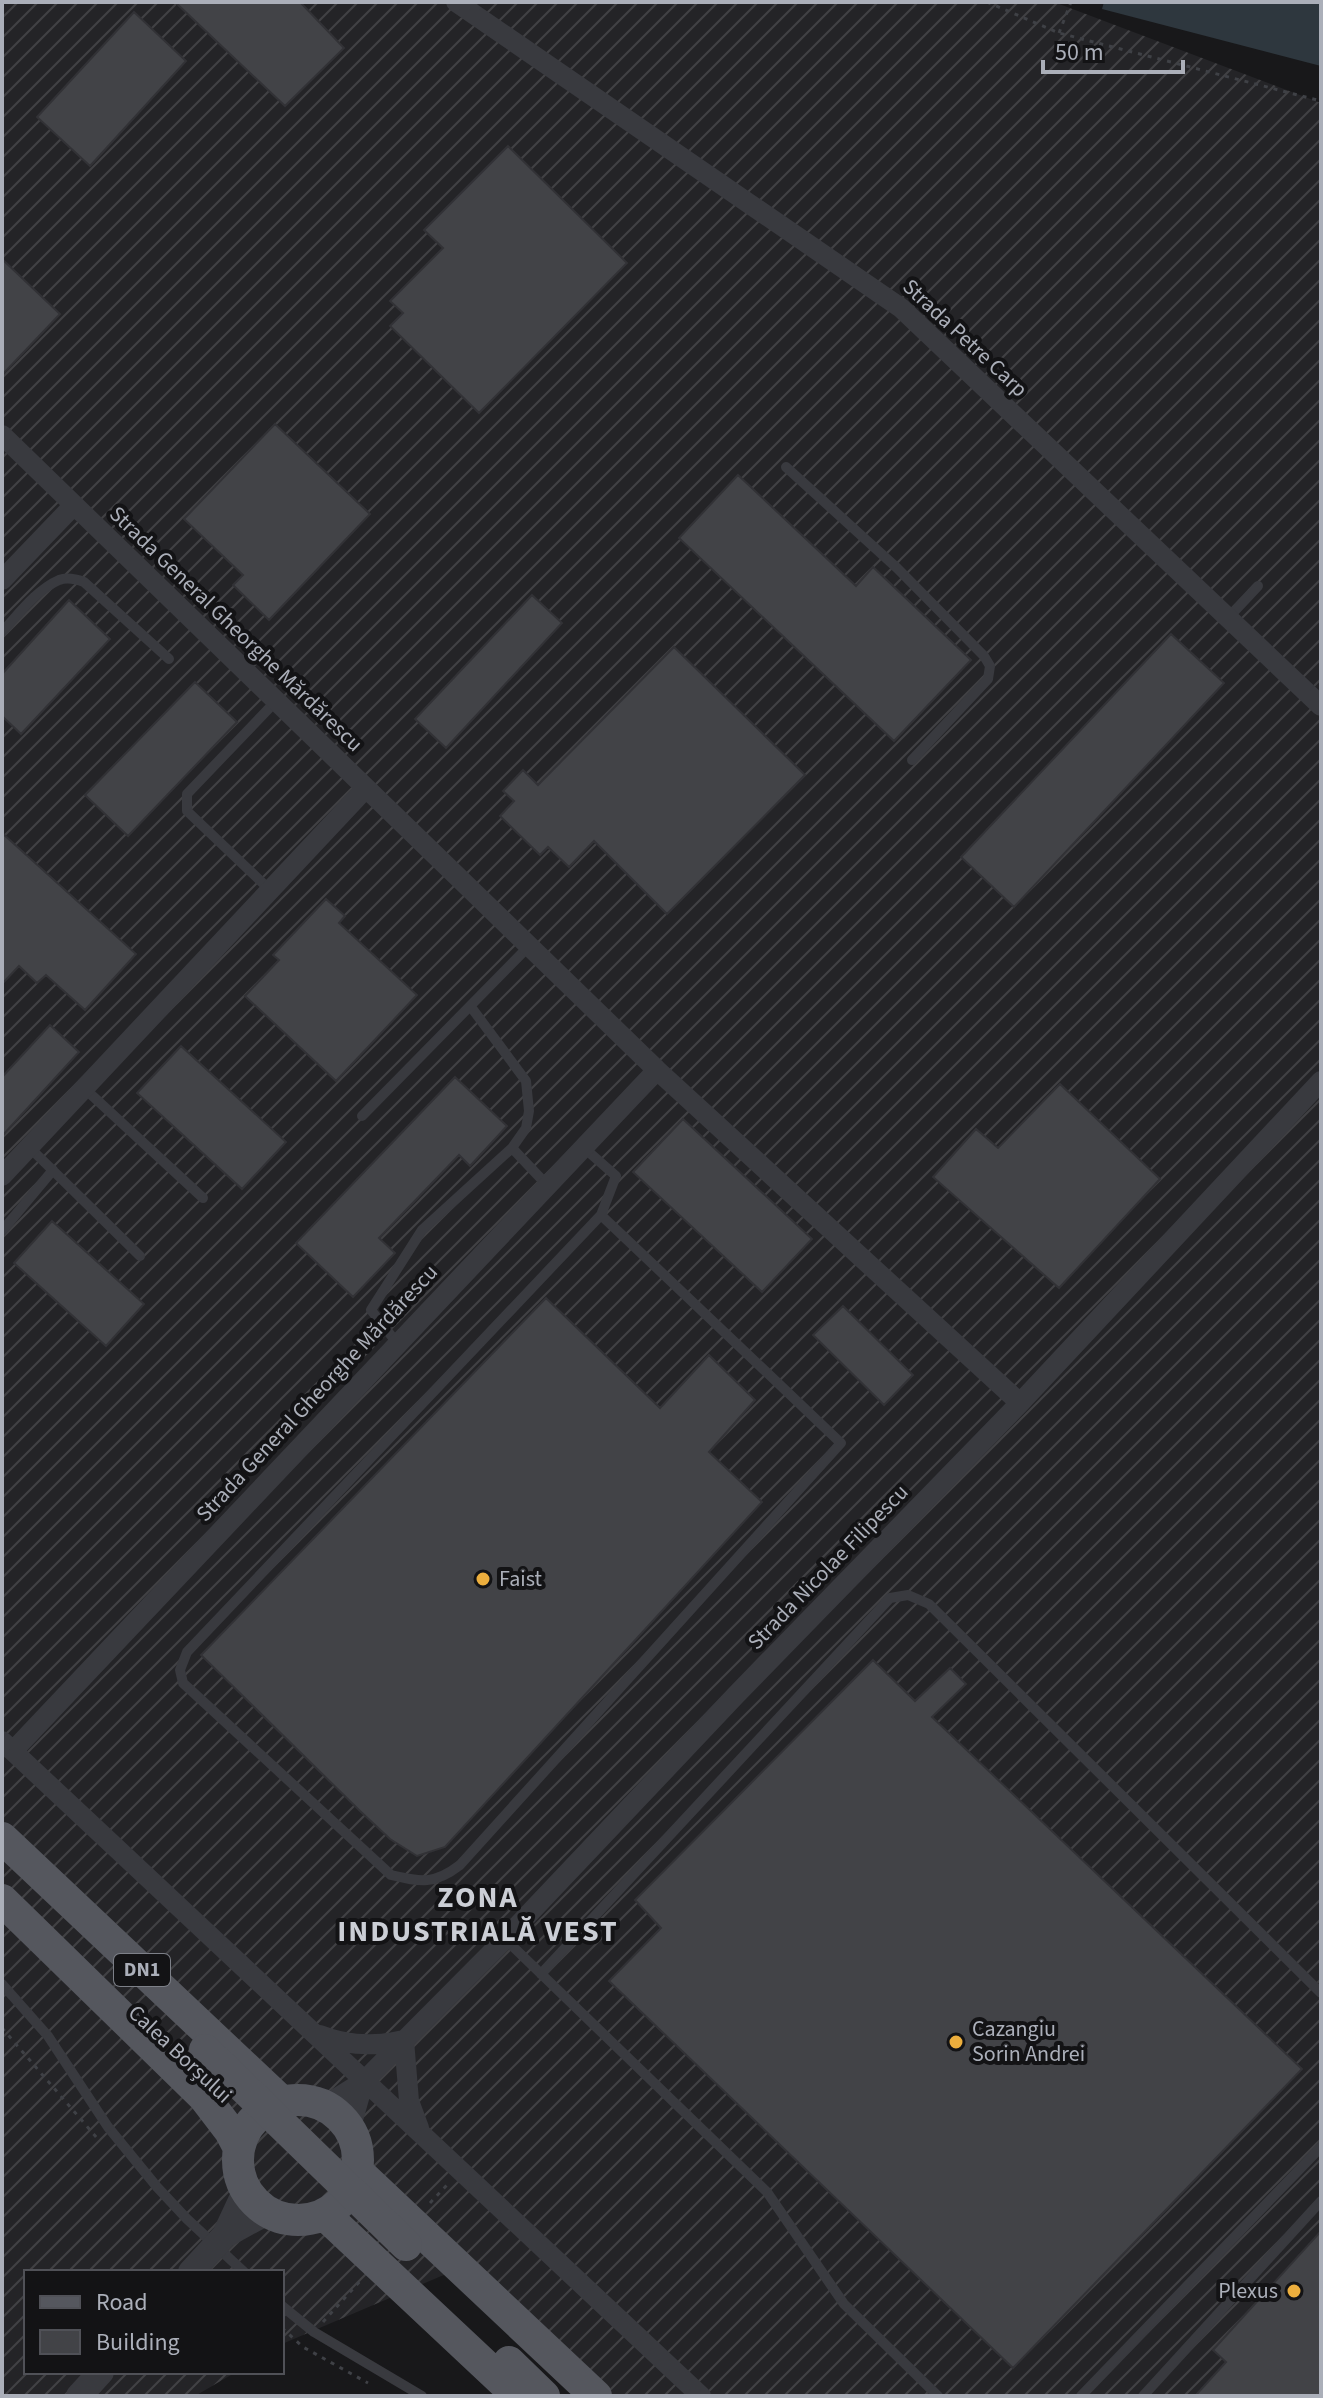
<svg xmlns="http://www.w3.org/2000/svg" width="1323" height="2398" viewBox="0 0 1323 2398" font-family="'Source Sans 3',sans-serif">
	<style>
		.industrial { fill: url(#industrial-furrows) }
		.water { fill: #2e373e }
		.building { fill: #424347; stroke: #323236; stroke-width: 2 }
		.lines { fill: none; stroke-linecap: round; stroke-linejoin: round }
		.path { stroke: #3f4146; stroke-width: 3; stroke-dasharray: 4 6; stroke-linecap: butt }
		.service { stroke: #393a3f; stroke-width: 10 }
		.minor { stroke: #393a3f; stroke-width: 20 }
		.tertiary { stroke: #393a3f; stroke-width: 26 }
		.primary { stroke: #55575e; stroke-width: 32 }
		.primary-bridge { stroke: #55575e; stroke-width: 32 }
		.poi-dot { fill: #ecae3d; stroke: #131315; stroke-width: 3 }
		.labels { text-anchor: middle; dominant-baseline: central; stroke-width: 8; stroke-linejoin: round; paint-order: stroke }
		.shield { fill: #131315; stroke: #7d8088; stroke-width: 2 }
		.shield-label { font-size: 20px; font-weight: bold; fill: #abafb9 }
		.street-label { font-size: 22px; fill: #abafb9; stroke: #131315 }
		.poi-label { font-size: 22px; fill: #abafb9; stroke: #131315; text-anchor: start }
		.district-label { font-size: 30px; font-weight: bold; letter-spacing: 2px; fill: #cbced5; stroke: #131315 }
	</style>
	<defs>
		<pattern id="industrial-furrows" width="10" height="10" patternUnits="userSpaceOnUse" patternTransform="scale(2)"><rect width="10" height="10" fill="#242427"/><path d="M-1 1l2-2M0 10L10 0M9 11l2-2" fill="none" stroke="#414144"/></pattern>
	</defs>
	<rect width="100%" height="100%" fill="#18181a"/>
	<path class="industrial" d="M2,2H1054L1321,103V2396H596L460,2268L282,2344V2272H26V2372H236L195,2396H2Z"/>
	<path class="water" d="M1104,2H1321V66L1102,9Z"/>
	<path class="building" d="M175,2H300L344,48L285,106Z
		M134,12L186,61L90,166L37,117Z
		M508,146L627,263L479,413L390,326L403,313L390,301L443,248L424,230Z
		M2,259L60,314L2,375Z
		M275,424L370,514L269,620L233,585L243,575L184,519Z
		M738,475L856,586L873,567L971,660L894,741L679,538Z
		M532,595L562,623L446,748L415,719Z
		M69,600L110,639L21,734L2,716V674Z
		M1171,634L1224,683L1014,907L961,857Z
		M674,647L805,775L667,914L594,841L569,867L548,847L540,855L500,816L514,801L503,791L523,770L538,785Z
		M195,682L237,722L128,836L85,795Z
		M2,833L136,954L85,1010L46,975L37,983L19,966L2,984Z
		M326,899L345,916L339,923L417,995L336,1081L245,996L279,960L273,955Z
		M50,1025L79,1052L2,1136V1077Z
		M181,1046L286,1142L242,1189L137,1093Z
		M455,1077L507,1126L470,1166L459,1155L379,1238L395,1253L353,1297L296,1243Z
		M1060,1084L1160,1179L1059,1288L933,1177L976,1129L998,1148Z
		M683,1119L812,1239L762,1292L633,1172Z
		M52,1221L144,1304L106,1346L14,1263Z
		M546,1298L660,1408L709,1355L755,1400L709,1452L762,1502L445,1847L417,1856L390,1839L360,1811L201,1655Z
		M843,1306L913,1375L884,1405L813,1335Z
		M873,1660L915,1701L950,1668L966,1684L932,1717L1302,2069L1013,2368L609,1981L661,1928L635,1900Z
		M1321,2231V2396H1195L1226,2362L1213,2350Z"/>
	<g class="lines">
		<path class="path" d="M987,2L1059,33L1321,101
			M1059,33L1071,2
			M2,2028L97,2138
			M430,2203L447,2185
			M323,2322L361,2280
			M282,2328L303,2347L368,2383"/>
		<path class="service" d="M786,467L897,568L984,656L990,666L988,679L912,760
			M1228,618L1258,586
			M2,632C18,615 36,590 59,580C67,577 76,579 84,582L169,659
			M270,890L187,811V794L276,701
			M84,1088L203,1198
			M362,1116L530,945
			M29,1147L140,1256
			M583,1147L616,1176L601,1215L187,1652L180,1670L183,1683L391,1875C421,1882 434,1885 460,1865L841,1443L601,1215
			M512,1148L547,1185
			M2,1231L53,1170
			M397,1343L371,1310L422,1230L512,1148L526,1128L529,1111L526,1081L471,1007
			M505,1939L767,2192L844,2304L938,2396
			M541,1974L890,1598L908,1595L929,1604L1321,1993
			M2,1984L48,2036L108,2127L157,2187L187,2219L244,2272
			M282,2306L314,2332L422,2396
			M1081,2396L1321,2147
			M1143,2396L1321,2201"/>
		<path class="minor" d="M456,2L901,308L1321,706
			M2,435L657,1070L1020,1403
			M2,580L74,505
			M2,1176L366,788
			M2,1741L701,2396
			M13,1751L657,1070
			M320,2035C348,2046 375,2047 404,2040L409,2101L419,2128
			M324,2106L364,2081L505,1939L735,1696L1020,1403L1321,1081
			M350,2130L364,2081"/>
		<path class="tertiary" d="M225,2235L246,2190
			M191,2272L225,2235L267,2212
			M79,2396L101,2372"/>
		<path class="primary" d="M2,1838L282,2102
			M2,1900L204,2097L230,2131L239,2148
			M238 2160a60 60 0 1 1 120 0a60 60 0 1 1-120 0Z
			M357,2171L596,2396
			M324,2214L518,2396
			M509,2362L544,2396"/>
		<path class="primary-bridge" d="M205,2050L406,2245"/>
	</g>
	<g class="poi-dot">
		<circle cx="483" cy="1579" r="8"/>
		<circle cx="956" cy="2042" r="8"/>
		<circle cx="1294" cy="2291" r="8"/>
	</g>
	<g class="labels">
		<rect class="shield" x="114" y="1954" width="56" height="32" rx="6"/>
		<g class="shield-label">
			<text x="142" y="1970">DN1</text>
		</g>
		<g class="street-label">
			<text transform="translate(965 338) rotate(43)">Strada Petre Carp</text>
			<text transform="translate(236 629) rotate(44)">Strada General Gheorghe Mărdărescu</text>
			<text transform="translate(317 1393) rotate(-47)">Strada General Gheorghe Mărdărescu</text>
			<text transform="translate(828 1567) rotate(-46)">Strada Nicolae Filipescu</text>
			<text transform="translate(180 2054) rotate(43)">Calea Borșului</text>
		</g>
		<g class="poi-label">
			<text x="499" y="1579">Faist</text>
			<text x="972" y="2029">Cazangiu<tspan x="972" dy="25">Sorin Andrei</tspan></text>
			<text x="1278" y="2291" text-anchor="end">Plexus</text>
		</g>
		<g class="district-label">
			<text x="478" y="1897">ZONA<tspan x="478" dy="34">INDUSTRIALĂ VEST</tspan></text>
		</g>
	</g>
	<rect width="1323" height="2398" fill="none" stroke="#abafb9" stroke-width="8"/>
	<rect x="24" y="2270" width="260" height="104" fill="#131315" stroke="#505157" stroke-width="2"/>
	<rect x="40" y="2296" width="40" height="12" fill="#55575e" stroke="#505157" stroke-width="2"/>
	<text x="96" y="2310" font-size="24" fill="#abafb9">Road</text>
	<rect x="40" y="2330" width="40" height="24" fill="#424347" stroke="#505157" stroke-width="2"/>
	<text x="96" y="2350" font-size="24" fill="#abafb9">Building</text>
	<path d="M1043 60v12h140v-12" fill="none" stroke="#abafb9" stroke-width="4"/>
	<text x="1055" y="60" font-size="24" fill="#abafb9" stroke="#131315" stroke-width="6" paint-order="stroke">50 m</text>
</svg>
